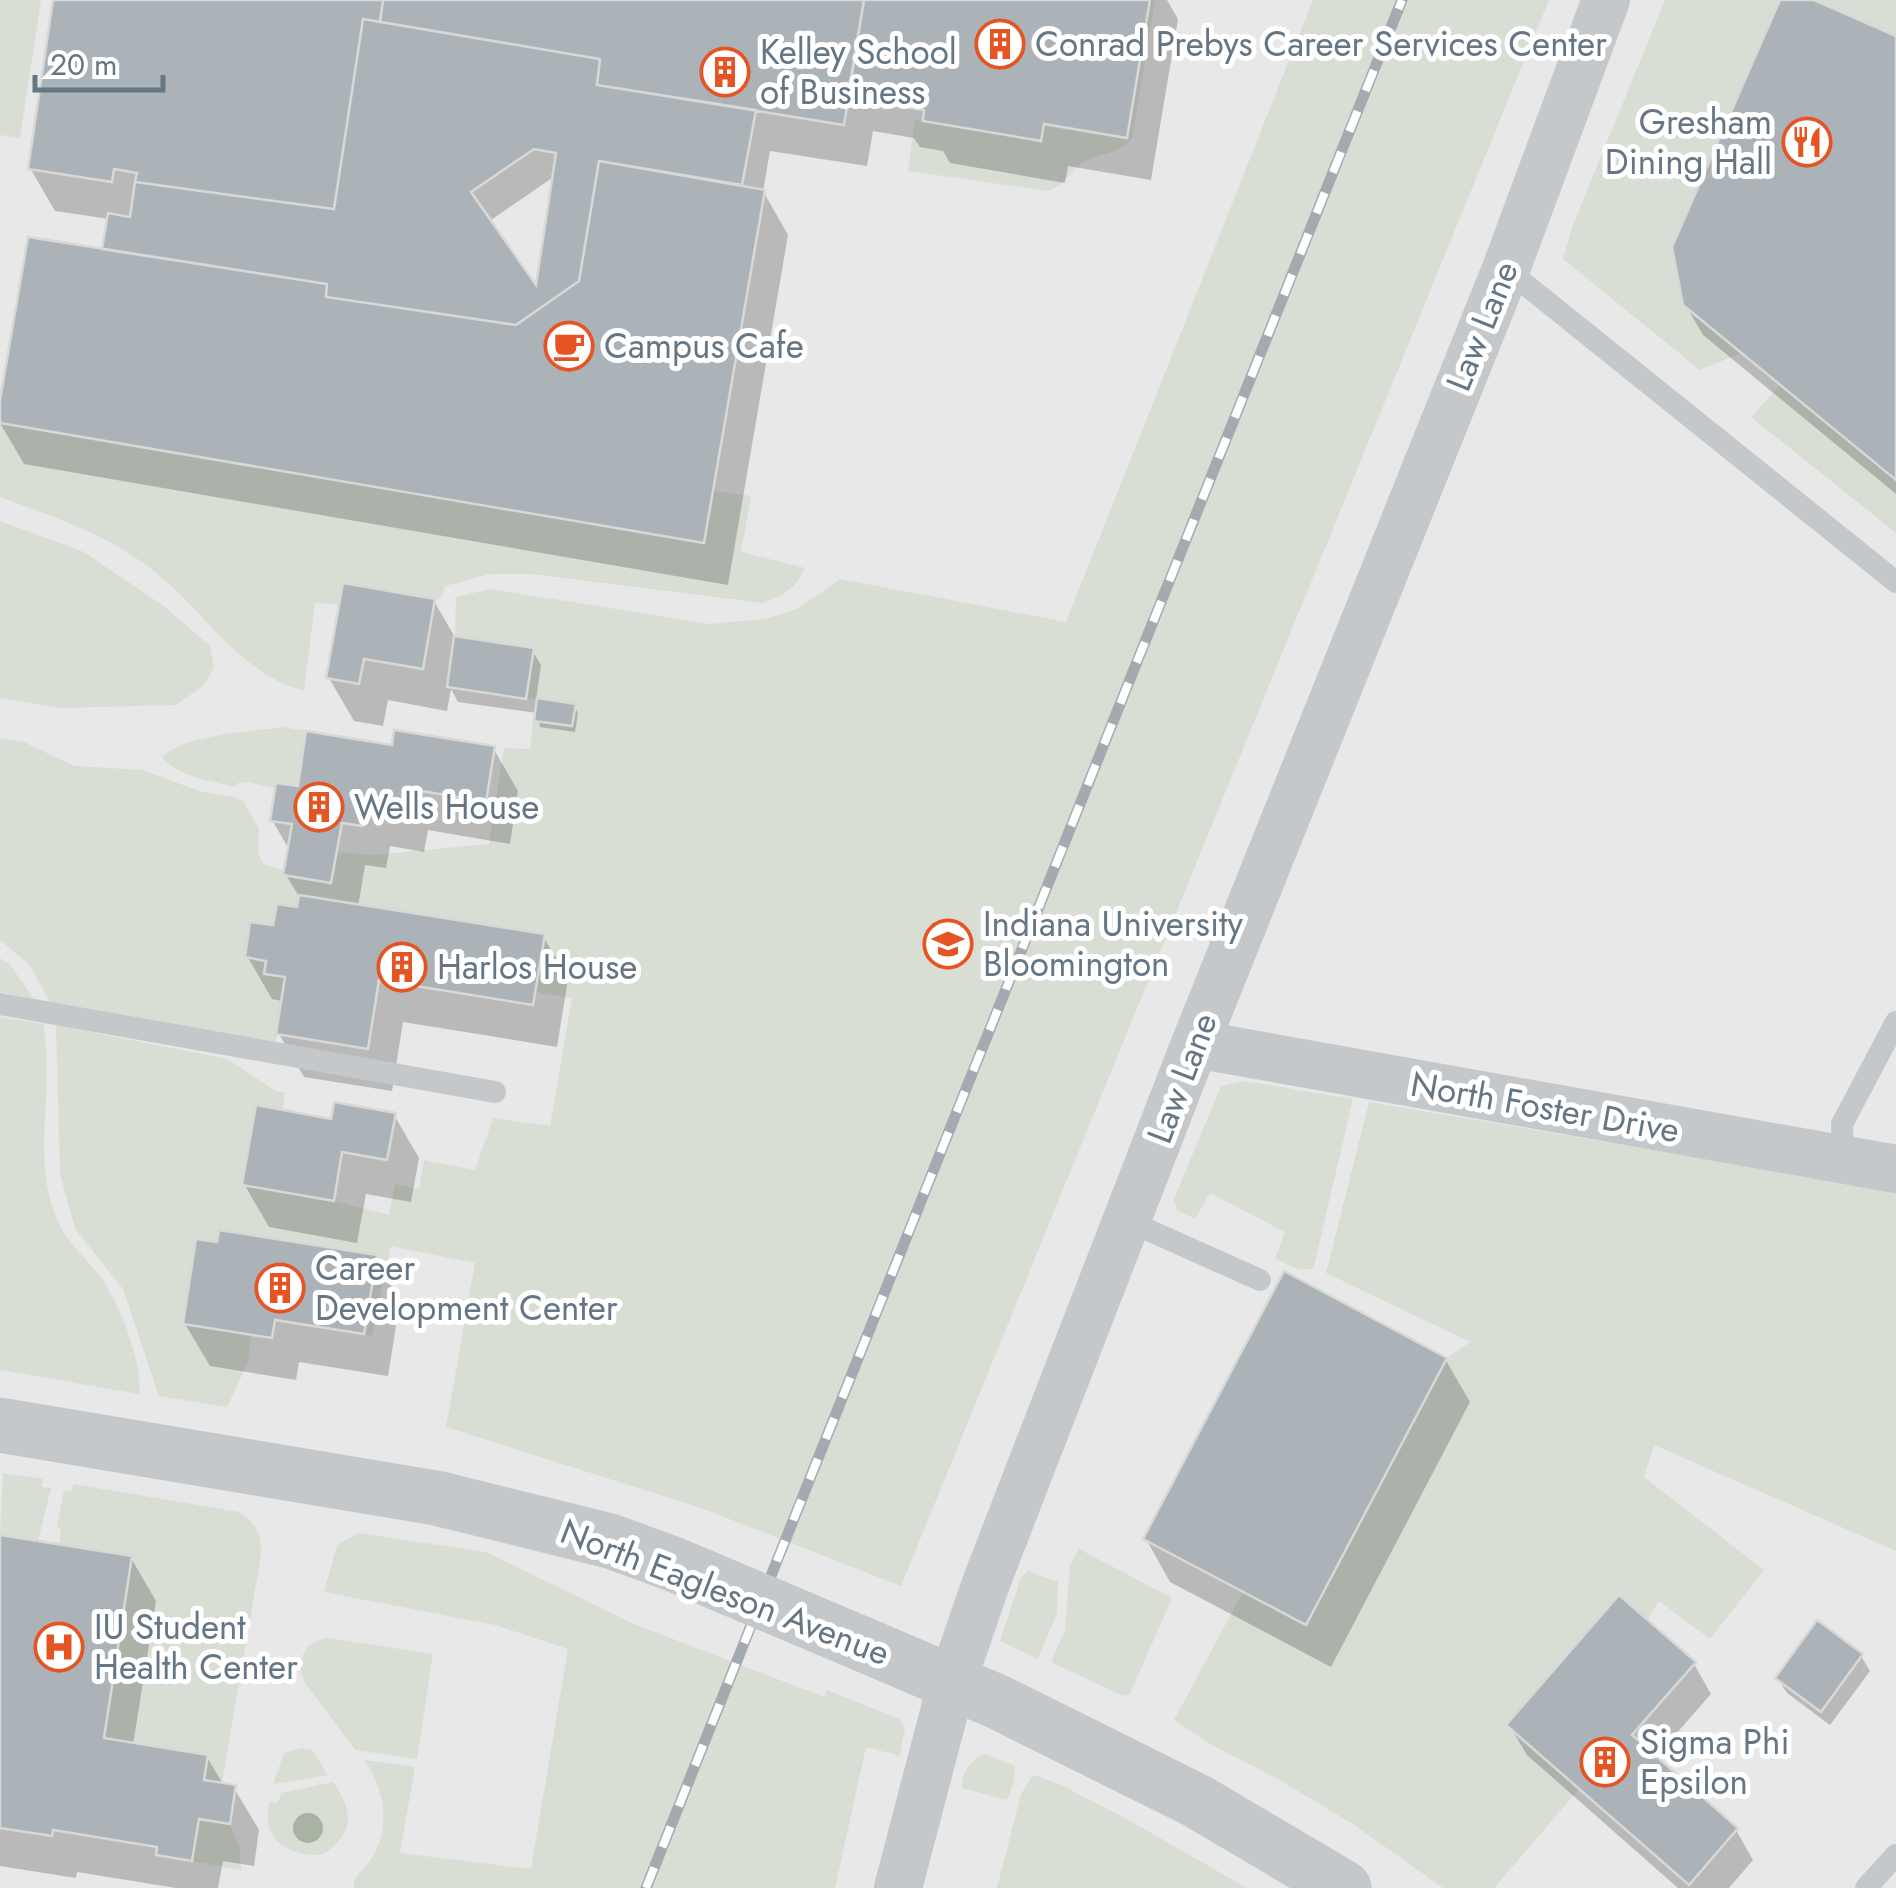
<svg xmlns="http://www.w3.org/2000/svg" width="1896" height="1888" viewBox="0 0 1896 1888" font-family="Jost,sans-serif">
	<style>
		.built { fill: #e7e8e7 }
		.green { fill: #d8ded4 }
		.shadow { fill: #0003; fill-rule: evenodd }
		.building { fill: #abb3b9; stroke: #d8d8d6; stroke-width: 2.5; fill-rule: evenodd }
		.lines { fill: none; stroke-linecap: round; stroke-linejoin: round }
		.service { stroke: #c4c8cb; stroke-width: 22 }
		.minor { stroke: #c4c8cb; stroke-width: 48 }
		.tertiary { stroke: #c4c8cb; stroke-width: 55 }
		.rail-casing { stroke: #a4aab0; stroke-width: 11 }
		.rail { stroke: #fff; stroke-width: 8; stroke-dasharray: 22; stroke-linecap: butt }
		.tertiary-bridge { stroke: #c4c8cb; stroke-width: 55 }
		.tree { fill: #a8b3a4 }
		.labels { text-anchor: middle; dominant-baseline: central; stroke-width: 10; stroke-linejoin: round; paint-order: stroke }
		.poi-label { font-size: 35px; fill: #657685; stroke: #fff; text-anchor: start }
		.street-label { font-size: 35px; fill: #657685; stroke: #fff }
	</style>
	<rect width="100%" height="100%" fill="#f7f7f3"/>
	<path class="built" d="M0,0H1896V1888H0Z"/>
	<path class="green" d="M0,0H41L20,138L0,135Z
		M1150,0H1155L1132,139C1118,154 1104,152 1087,160C1071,168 1066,185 1048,191L908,171L915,120L1041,141L1044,124L1127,138Z
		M1313,0H1549L901,1586L701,1508L446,1427L475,1263L391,1246L372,1336L364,1334L376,1255L219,1230L217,1242L197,1239L183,1324L251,1335L248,1362L227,1407L159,1396L123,1289L76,1230L70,1211L60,1174L56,1025L227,1059L276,1091L285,1093L283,1110L256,1106L242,1185L334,1201L389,1215L395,1184L419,1189L424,1160L475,1170L493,1118L550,1126L572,998L535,992L544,934L300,895L297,907L277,904L273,925L250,922L245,957L266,961L264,974L285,977L276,1042L50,1002L29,964L0,940V738L24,742L74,766L143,770L199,791L234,797L243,801L259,829L258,852L264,865L284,870V875L331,883L337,852L373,855L489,844L504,748L530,749L536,698L526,699L534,648L455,637L456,597L490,589L710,624L765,619L799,608L840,579L1066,622Z
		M1665,0H1780L1672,247L1683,305L1741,353L1700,370L1563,259L1573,225Z
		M1814,0H1896V36Z
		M1780,385L1896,480V533L1751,417Z
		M0,423L704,543L713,491L751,496L741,552L805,568C796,589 783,595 763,603L532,574H490L445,586L441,598L435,599L344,584L339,604L315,603L304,691C241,674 208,616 160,576C113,536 57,518 0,497Z
		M0,521L84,552L165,607L210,646L214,668L202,687L176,705L59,708L0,698Z
		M283,727L306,731L298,786L276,783L275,788L247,782L238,783L235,787C212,781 178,777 162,757C186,734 250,732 283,727Z
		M0,958L11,966L34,999L0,992Z
		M0,1017L43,1024C55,1084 33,1151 53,1209C65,1244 81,1250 101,1278C120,1304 143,1363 139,1394L0,1370Z
		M1244,1081L1353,1099L1315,1262L1313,1268C1299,1273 1287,1264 1275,1258L1285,1232L1210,1193L1195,1219L1177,1210L1174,1199L1221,1086Z
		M1369,1102L1896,1191V1551L1654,1445L1644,1477L1764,1570L1710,1639L1659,1601L1647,1620L1579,1789L1494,1888H1443L1353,1824L1278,1779L1208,1743L1174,1720L1243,1592L1306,1625L1447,1358L1470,1342L1326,1273Z
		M3,1473L43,1479L42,1487L51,1488L38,1541L0,1535Z
		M73,1484L239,1512C256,1522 262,1535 261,1555L222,1783L204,1780L208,1754L104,1738L132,1556L59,1544L61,1529L57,1528L64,1490L72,1491Z
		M358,1533L486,1552L634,1624L824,1697L827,1690L899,1719L905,1728L900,1756L866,1747L835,1888H354C353,1874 363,1872 370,1861C392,1829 385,1789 364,1760L415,1767L400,1853L531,1869L568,1649L495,1625L324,1592L337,1545Z
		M1079,1549L1172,1598L1130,1694L1123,1696L1051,1662L1065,1630L1070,1565Z
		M1028,1571L1058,1582L1057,1613L1038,1659L1000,1641L1021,1578Z
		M328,1638L433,1654L417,1759L355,1750L305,1683C295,1661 304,1641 328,1638Z
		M302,1748L312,1750L328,1775L273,1784L284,1753Z
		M986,1754L1015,1766L1014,1781L1007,1800L962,1788C961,1772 971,1759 986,1754Z
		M1033,1775L1057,1783L1127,1819L1247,1888H997L1021,1794Z
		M333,1782C354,1812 355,1833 322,1855C288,1856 259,1840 270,1802L278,1803L281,1793Z
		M199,1819L230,1824L240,1850L241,1870L192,1861Z"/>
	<path class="shadow" d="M56,0H1167L1178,19L1151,180L1068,166L1065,183L950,163L943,151L920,147L914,138L873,131L867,166L770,151L763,191L788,235L728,585L24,464L0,423V415L104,252L109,219L55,211L30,168ZM555,176L537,292L488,222Z
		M1783,0H1808L1896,39V494L1703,335L1685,304Z
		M434,601L456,639L532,650L541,665L536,700L574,706L578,713L575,732L540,727L537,713L458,702L451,689L447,711L388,700L383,726L354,721L329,678Z
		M394,748H493L518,791L510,844L428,830L424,852L390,846L386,868L365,865L358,907L543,936L568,979L557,1047L403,1022L392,1091L304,1077L279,1034L282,1001L272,999L247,956L299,910L301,900L286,875L290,851L272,820L300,789Z
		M394,1115L419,1158L411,1202L366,1194L357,1243L269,1227L244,1184L334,1122Z
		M375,1258L400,1301L388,1376L299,1362L296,1380L210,1366L185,1324Z
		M1445,1359L1470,1402L1331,1667L1170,1582L1146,1539Z
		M0,1537L131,1558L156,1601L133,1745L207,1757L224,1786L234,1788L259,1830L254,1866L223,1861L218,1888H176L77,1872L76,1878L0,1866Z
		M1861,1656L1870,1671L1830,1725L1787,1693L1778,1679Z
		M1694,1664L1711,1694L1654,1759L1736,1830L1753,1860L1729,1888H1678L1527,1755L1509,1725Z"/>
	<path class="building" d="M53,0H383L380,22L363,19L334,209L135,182L137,173L114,169L112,182L28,169Z
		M383,0H864L844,125L597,85L600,59L380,22Z
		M864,0H1150L1127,138L1044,124L1041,141L923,121L924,110L892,105L893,97L849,89Z
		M1780,0H1814L1896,36V480L1683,305L1672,247Z
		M363,19L600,59L597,85L756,110L742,185L599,161L579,281L516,325L326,297L327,284L102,249L108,213L130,217L135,182L334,209ZM534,149L556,153L536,285L471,192Z
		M599,161L765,190L704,543L0,423V400L28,237L327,284L326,297L516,325L579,281Z
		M343,583L435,599L423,669L364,659L359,684L326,678Z
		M454,636L534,648L526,699L447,687Z
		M537,698L576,704L572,726L534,721Z
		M394,730L495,746L486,802L404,788L400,810L366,804L363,826L342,823L331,883L283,875L292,824L270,821L276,783L298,786L306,731L392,745Z
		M299,895L545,934L533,1005L379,980L368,1049L276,1034L285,977L264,974L266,961L245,957L250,922L273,925L277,904L297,907Z
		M334,1102L396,1113L387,1160L342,1152L334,1201L242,1185L256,1105L331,1119Z
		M219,1230L377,1255L364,1334L275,1320L272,1338L183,1324L196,1239L217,1242Z
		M1284,1271L1447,1358L1306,1625L1143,1539Z
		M0,1535L132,1556L104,1738L208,1755L204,1780L236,1785L230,1824L199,1819L192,1861L156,1855L157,1847L53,1830L52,1836L0,1828Z
		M1619,1595L1696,1662L1632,1735L1738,1828L1689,1885L1506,1725Z
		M1817,1620L1863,1654L1821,1712L1775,1678Z"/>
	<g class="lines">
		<path class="service" d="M1506,269L1896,582
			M0,1004L495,1092
			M1843,1159L1842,1124L1896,1022
			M1126,1220L1260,1280
			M1866,1888L1896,1855"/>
		<path class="minor" d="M1195,1044L1896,1169
			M898,1888L952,1682L986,1583L1195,1044L1506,269L1606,0"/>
		<path class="tertiary" d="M0,1425L436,1498L610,1541L673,1564
			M860,1643L998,1702L1197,1801L1344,1888"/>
		<g class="rail-casing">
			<path id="rail" d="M646,1888L1402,0"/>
		</g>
		<use href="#rail" class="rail"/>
		<path class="tertiary-bridge" d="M673,1564L860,1643"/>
	</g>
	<circle class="tree" cx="308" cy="1828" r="15"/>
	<defs>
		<g id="building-ring" transform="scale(2.5)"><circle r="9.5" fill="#fff" stroke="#e75423" stroke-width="1.5"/><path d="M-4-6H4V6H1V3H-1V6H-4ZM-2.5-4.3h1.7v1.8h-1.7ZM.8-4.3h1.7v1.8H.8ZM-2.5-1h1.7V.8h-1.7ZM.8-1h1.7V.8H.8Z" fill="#e75423"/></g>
		<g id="restaurant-ring" transform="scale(2.5)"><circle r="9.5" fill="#fff" stroke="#e75423" stroke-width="1.5"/><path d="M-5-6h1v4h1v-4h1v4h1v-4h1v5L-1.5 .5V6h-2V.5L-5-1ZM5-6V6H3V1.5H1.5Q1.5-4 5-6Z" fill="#e75423"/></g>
		<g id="cafe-ring" transform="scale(2.5)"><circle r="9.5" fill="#fff" stroke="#e75423" stroke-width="1.5"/><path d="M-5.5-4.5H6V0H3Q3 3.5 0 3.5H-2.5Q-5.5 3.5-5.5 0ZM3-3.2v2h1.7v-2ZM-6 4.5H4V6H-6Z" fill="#e75423"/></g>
		<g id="university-ring" transform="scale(2.5)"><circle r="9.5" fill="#fff" stroke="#e75423" stroke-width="1.5"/><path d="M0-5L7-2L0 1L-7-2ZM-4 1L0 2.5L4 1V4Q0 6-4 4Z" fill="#e75423"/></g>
		<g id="hospital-ring" transform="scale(2.5)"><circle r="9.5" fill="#fff" stroke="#e75423" stroke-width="1.5"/><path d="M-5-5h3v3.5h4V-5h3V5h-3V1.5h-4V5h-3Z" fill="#e75423"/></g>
	</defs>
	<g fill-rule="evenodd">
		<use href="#building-ring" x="1000" y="44"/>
		<use href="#building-ring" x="725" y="72"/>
		<use href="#restaurant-ring" x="1807" y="142"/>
		<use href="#cafe-ring" x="569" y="346"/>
		<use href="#building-ring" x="319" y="807"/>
		<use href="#university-ring" x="948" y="944"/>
		<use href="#building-ring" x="402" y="967"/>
		<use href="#building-ring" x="280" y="1288"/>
		<use href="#hospital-ring" x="59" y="1647"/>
		<use href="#building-ring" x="1605" y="1762"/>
	</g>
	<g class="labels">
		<g class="poi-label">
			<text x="1035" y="44">Conrad Prebys Career Services Center</text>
			<text x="760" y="52">Kelley School<tspan x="760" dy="40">of Business</tspan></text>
			<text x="1772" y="122" text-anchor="end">Gresham<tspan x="1772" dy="40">Dining Hall</tspan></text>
			<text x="604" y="346">Campus Cafe</text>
			<text x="354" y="807">Wells House</text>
			<text x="983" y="924">Indiana University<tspan x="983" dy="40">Bloomington</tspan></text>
			<text x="437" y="967">Harlos House</text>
			<text x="315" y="1268">Career<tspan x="315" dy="40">Development Center</tspan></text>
			<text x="94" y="1627">IU Student<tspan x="94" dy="40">Health Center</tspan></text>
			<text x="1640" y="1742">Sigma Phi<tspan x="1640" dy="40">Epsilon</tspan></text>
		</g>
		<g class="street-label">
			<text transform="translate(1482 326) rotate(-68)">Law Lane</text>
			<text transform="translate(1182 1078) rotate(-69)">Law Lane</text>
			<text transform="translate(1545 1107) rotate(10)">North Foster Drive</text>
			<text transform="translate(725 1592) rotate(21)">North Eagleson Avenue</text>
		</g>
	</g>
	<path d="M35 75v15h128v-15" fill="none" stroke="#657685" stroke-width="5"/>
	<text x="50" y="75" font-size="30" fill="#657685" stroke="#ffffff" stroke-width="8" paint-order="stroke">20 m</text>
</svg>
